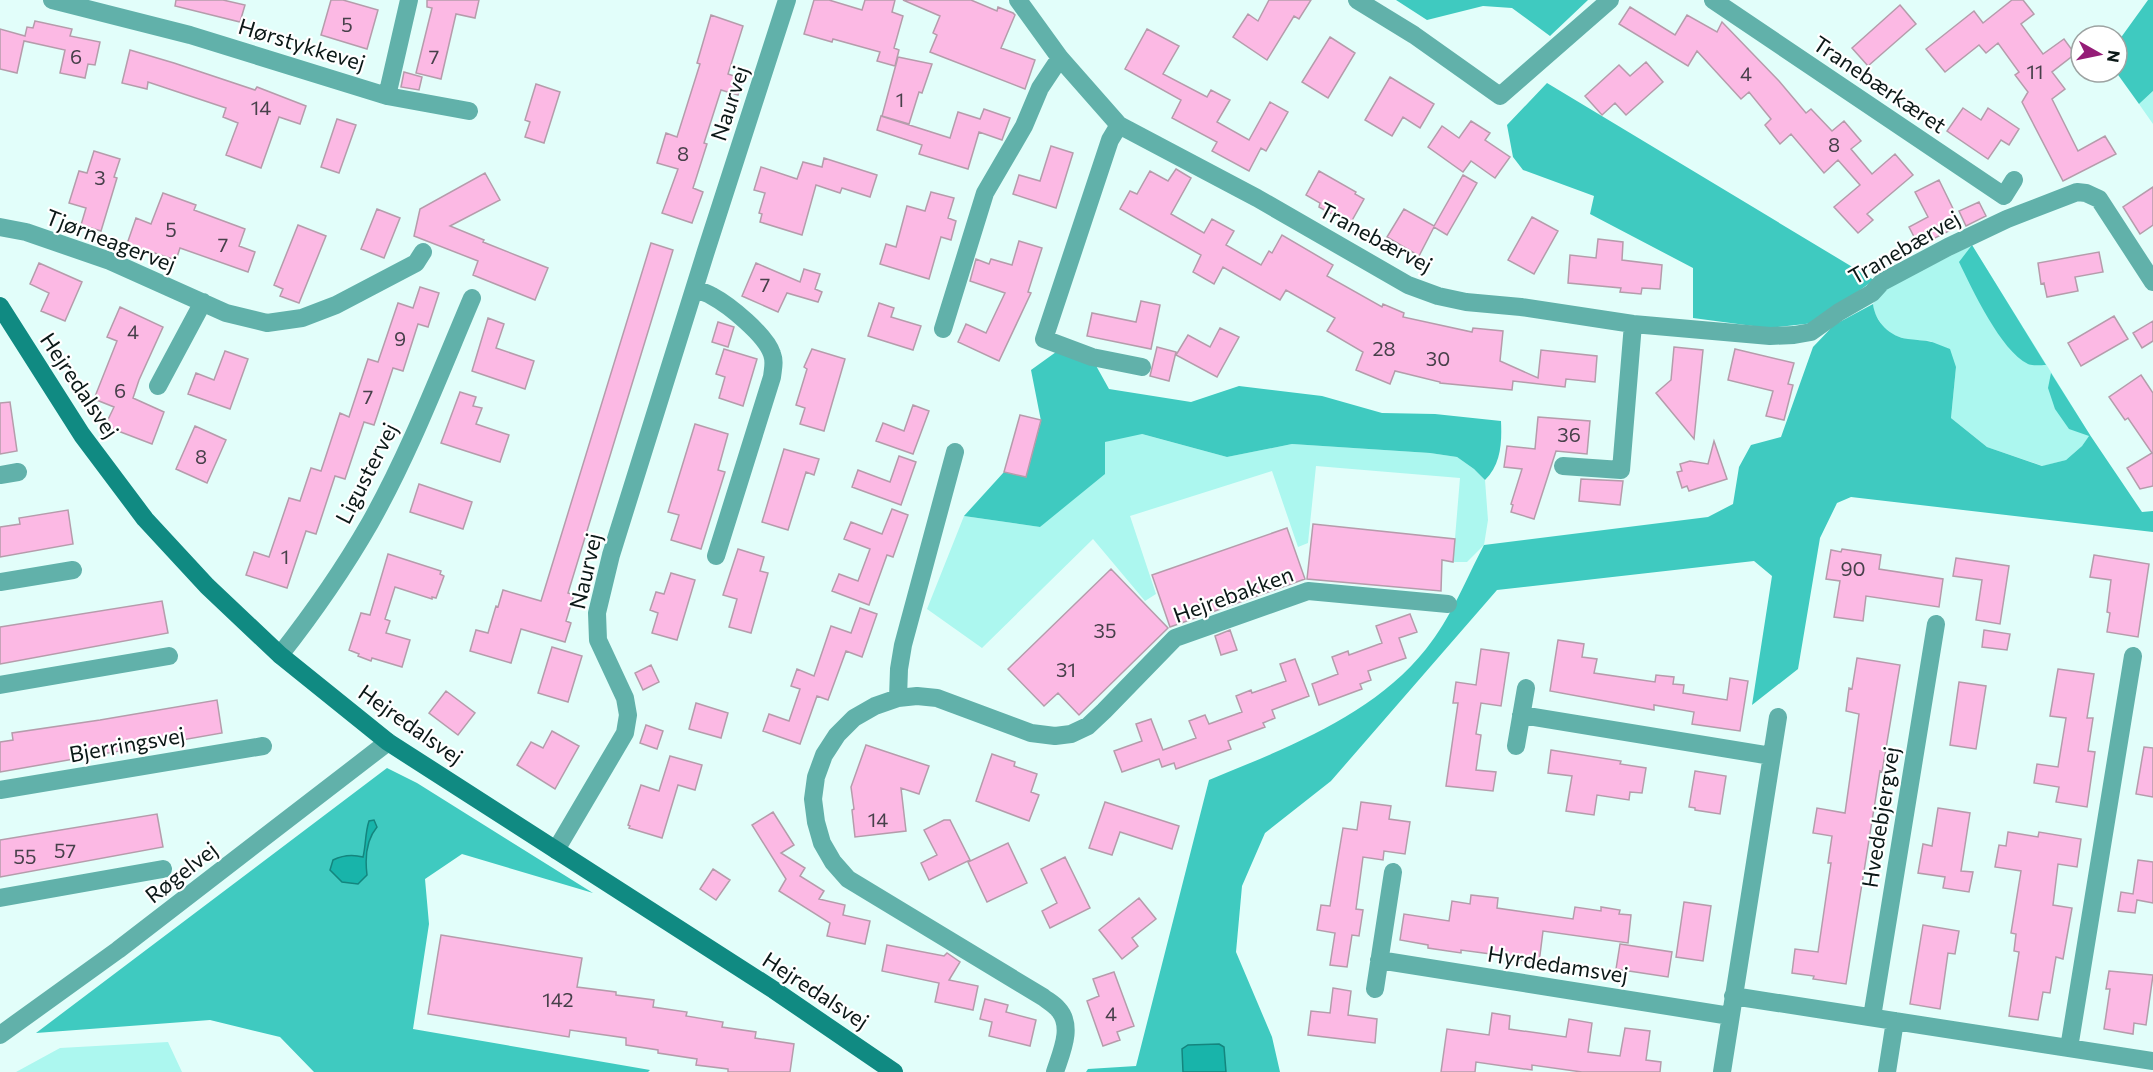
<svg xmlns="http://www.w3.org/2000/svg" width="2153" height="1072" viewBox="0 0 2153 1072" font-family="Commissioner,sans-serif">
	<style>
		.green { fill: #acf7ef }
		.forest { fill: #3fcac0 }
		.water { fill: #18b4aa; stroke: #14857e; stroke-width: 1.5 }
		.building { fill: #fcb9e4; stroke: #b59cab; stroke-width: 1.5 }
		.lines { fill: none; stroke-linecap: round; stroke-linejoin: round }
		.street { stroke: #61b1aa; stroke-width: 18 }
		.secondary { stroke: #108a82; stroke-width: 18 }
		.labels { text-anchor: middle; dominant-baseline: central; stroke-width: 4.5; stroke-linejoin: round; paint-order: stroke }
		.number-label { font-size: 20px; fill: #47404a }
		.street-label { font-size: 22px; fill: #0b1817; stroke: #fff }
	</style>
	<rect width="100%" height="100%" fill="#e2fefa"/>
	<path class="green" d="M2153,91V124L2139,104Z
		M1972,245L2090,435L2082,446L2066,460L2043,466L1987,447L1951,418L1956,367L1931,341L1905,339L1891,334L1883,327L1874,312L1873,304L1882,290Z
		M1138,433L1227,457L1292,444L1430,453L1457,457L1474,469L1485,480L1488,520L1484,545L1467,562H1453L1460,478L1316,466L1308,543L1298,547L1272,471L1130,516L1156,594L1145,601L1093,539L982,648L927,609L964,516L1040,527L1104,442Z
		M168,1042L182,1072H16L60,1048Z"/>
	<path class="forest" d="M1396,0H1588L1550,36L1512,8L1483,6L1427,20Z
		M2148,0H2153V91L2139,104L2116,72L2117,43Z
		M1547,83L1874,280L1814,323L1768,328L1693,318V268L1590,214L1594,196L1523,170L1513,157L1507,125Z
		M1972,245L2046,365C2041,365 2032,366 2028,364C2001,351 1972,289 1959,262Z
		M1873,304C1875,322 1890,337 1908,339C1915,340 1924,340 1932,342C1938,344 1944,347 1950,349L1956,367L1951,418L1987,447L2042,466L2066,460L2082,446L2089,436L2069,429L2055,409L2048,388L2051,373L2090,435L2142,512L2153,511V532L1851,497L1837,503L1820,538L1798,669L1752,705L1772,576L1754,561L1497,590L1331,781L1265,833L1242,886L1236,952L1272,1037L1280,1072H1086L1088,1069L1136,1066L1209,780C1286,748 1373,716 1426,649C1451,618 1466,579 1484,545L1708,517L1733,504L1739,467L1751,445L1781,437L1813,347L1834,325Z
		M1056,352L1094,362L1109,389L1191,402L1239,386L1322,396L1382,413L1435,414L1501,421C1502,443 1501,464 1485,480L1474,469L1457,457L1430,453L1292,444L1227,457L1142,434L1105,442V474L1040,527L964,516L1004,472L1026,477L1041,421L1031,370Z
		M387,768L417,783L593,893L462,854L425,879L429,924L413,1029L650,1070L648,1072H314L280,1037L210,1020L36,1033Z"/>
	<path class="water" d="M374,820L377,827C366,840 365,859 367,875L358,884L342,882L330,870L333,860C343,855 352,854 363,857C366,845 365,833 369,821Z
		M1219,1044L1224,1047L1226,1072H1183L1182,1049L1188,1045Z"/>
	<path class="building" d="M176,0H223L245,5L240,22L175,6Z
		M331,0H343L378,10L367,49L321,35Z
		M427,0H479L475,18L456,14L441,79L416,73L432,8L427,7Z
		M814,0H829L862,10L865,0H895L892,12L903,16L894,48L899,50L895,66L877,61L880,52L833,39L832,42L804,34Z
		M903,0H971L997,11L998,7L1013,13L1015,15L1001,48L1035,60L1025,89L930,52L937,35L933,33L940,16Z
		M1269,0H1311L1299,19L1294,16L1267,60L1233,37L1248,14L1258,21Z
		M2012,0H2023L2034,14L2021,24L2043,54L2064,39L2075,54L2052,72L2065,89L2052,99L2078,151L2105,136L2116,154L2063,181L2022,102L2028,92L2015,75L2019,72L1998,43L1986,53L1979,45L1945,72L1926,49L1974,11L1983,23Z
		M1900,5L1916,24L1868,66L1852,48Z
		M1630,7L1675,35L1687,15L1717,32L1722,22L1779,81L1806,113L1811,109L1832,131L1844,121L1861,141L1851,149L1872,174L1895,154L1913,175L1867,214L1873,220L1858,233L1834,207L1860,185L1838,160L1824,173L1791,134L1780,144L1765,125L1771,119L1749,92L1741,99L1697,51L1688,66L1619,24Z
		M711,15L743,26L728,74L743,79L738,95L721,90L704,143L707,144L693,188L703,192L692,223L662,213L678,169L657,163L666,133L677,137L700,64L697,63Z
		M35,21L72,29L70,36L100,42L95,65L88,64L85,78L60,73L65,50L24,41L17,73L0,69V29L25,36L27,27L33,28Z
		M1147,29L1179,46L1163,74L1207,97L1211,90L1230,100L1217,122L1249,140L1270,102L1288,112L1266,151L1261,148L1249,171L1212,151L1217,142L1172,118L1181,100L1125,69Z
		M1330,37L1355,53L1328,98L1302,82Z
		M130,50L174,63L255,90L257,87L306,106L300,124L279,117L261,168L226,155L238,123L223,117L226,108L148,82L147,89L122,83Z
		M898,57L932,64L922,93L919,92L909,124L882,116Z
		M1646,62L1663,82L1626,115L1615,103L1602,115L1585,96L1619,65L1630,76Z
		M404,72L422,77L419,90L401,87Z
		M1390,77L1434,104L1420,128L1403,117L1392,136L1365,120Z
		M536,84L560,92L544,143L525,137L530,122L525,120Z
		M1963,108L1981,120L1988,108L2019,129L2009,145L2001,140L1988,159L1947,131Z
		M984,109L1010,118L1002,140L979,132L968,169L919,154L922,145L877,130L881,116L950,138L958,112L980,119Z
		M337,119L356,125L339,173L321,167Z
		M1471,121L1490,133L1485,140L1510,157L1495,178L1471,161L1463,172L1428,147L1442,126L1459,138Z
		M1051,146L1073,153L1056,208L1013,194L1019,175L1040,181Z
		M94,151L120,159L114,177L117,178L101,231L81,225L86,208L69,203L79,171L87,173Z
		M824,158L877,175L870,197L842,188L840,193L816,185L802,235L760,222L762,214L759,213L765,193L754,190L761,167L797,179L803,162L822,167Z
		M1176,169L1191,178L1171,214L1204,233L1212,219L1234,231L1226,245L1261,265L1269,251L1272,253L1282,235L1333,265L1327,276L1382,307L1383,304L1404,313L1403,317L1472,332L1473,328L1503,331L1500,361L1538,378L1541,350L1597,356L1595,382L1566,379L1565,387L1513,381L1512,390L1440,383V382L1395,371L1390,384L1356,370L1363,352L1327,331L1335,318L1286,290L1280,300L1223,267L1214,284L1193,272L1201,255L1120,209L1130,191L1137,194L1150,171L1168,181Z
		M1319,171L1356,192L1355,194L1364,199L1350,224L1319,207L1320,203L1306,195Z
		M485,173L500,200L450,226L484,240L483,242L548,268L535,300L473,275L478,261L414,236L420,209Z
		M1463,175L1477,183L1447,235L1434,227L1419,256L1387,237L1404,209L1434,226Z
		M1939,180L1961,225L1919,246L1909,227L1928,217L1915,192Z
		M2153,187V225L2140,234L2123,207Z
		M931,192L954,198L948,218L956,221L951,240L941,237L929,279L880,264L886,244L896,247L907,206L925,211Z
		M163,193L196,205L194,210L245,229L239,246L255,252L248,272L180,248L176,260L127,244L136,218L151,224Z
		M1979,202L1986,216L1966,226L1959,211Z
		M377,209L400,218L384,258L361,249Z
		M1532,217L1558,231L1534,274L1508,260Z
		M298,225L326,236L299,303L280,296L283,289L274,285Z
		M1598,239L1623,242L1622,260L1662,265L1660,289L1642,288L1641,294L1620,292L1621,288L1568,283L1570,255L1596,258Z
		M1019,241L1042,248L1028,292L1031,293L999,361L958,342L966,324L986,333L1005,293L970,281L976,259L989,264L991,259L1012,265Z
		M651,243L673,250L568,593L574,595L566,621L571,623L565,642L521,629L511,663L470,651L476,630L488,633L496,606L498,607L503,590L541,601Z
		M2099,252L2103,272L2075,277L2078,291L2047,297L2044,283L2041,284L2038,263Z
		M39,263L82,282L65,321L41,311L49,293L30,284Z
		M756,263L800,282L804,269L820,274L815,289L822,292L818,302L787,293L778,312L742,296Z
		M420,287L439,293L428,327L418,324L403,371L393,368L374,425L364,422L345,479L335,476L316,534L306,531L287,588L246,575L254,552L269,557L289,498L300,501L311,468L321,471L340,413L349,417L368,359L378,362L398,303L413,308Z
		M1141,301L1160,305L1151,349L1087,336L1092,313L1136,322Z
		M879,303L894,308L891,317L921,326L913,350L868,336Z
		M120,307L163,327L139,380L133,398L164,412L152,444L105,426L114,407L94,399L117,341L107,337Z
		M2114,316L2128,339L2081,366L2068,343Z
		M488,318L504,324L496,348L534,361L525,389L472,371Z
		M2153,321V341L2142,348L2133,333Z
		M718,322L734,327L728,347L712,342Z
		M1220,328L1239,337L1217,377L1176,355L1188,335L1210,347Z
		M1157,347L1176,352L1169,381L1150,376Z
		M1674,347L1703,350L1694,439L1656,393L1671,380Z
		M724,349L757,359L743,406L719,398L725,377L716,374Z
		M812,349L845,359L824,431L800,424L805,408L796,405L807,369L804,367Z
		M1735,349L1794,363L1788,384L1793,385L1784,420L1766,416L1773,391L1728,380Z
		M225,351L248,359L230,409L188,394L196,373L214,380Z
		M2141,375L2153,393V486L2140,489L2127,468L2152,453L2128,418L2125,420L2109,397Z
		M460,392L476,397L473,406L482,408L476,424L509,435L500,462L441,443Z
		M10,402L17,451L0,454V403Z
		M913,405L929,411L913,454L876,441L883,423L904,431Z
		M1020,415L1041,420L1026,477L1004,472Z
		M1538,417L1590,421L1587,454L1556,451L1534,519L1511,512L1513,505L1511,504L1522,469L1504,467L1507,446L1535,449Z
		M695,424L728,434L718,470L725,472L701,549L671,540L679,515L668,512Z
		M195,426L226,440L207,483L176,469Z
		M1714,441L1727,479L1689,491L1687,486L1682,488L1677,472L1682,471L1680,464L1690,461L1708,464Z
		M784,449L819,459L814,475L806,472L788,530L762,522Z
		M899,456L916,462L901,505L852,487L858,470L890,482Z
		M1581,479L1623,481L1620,505L1579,501Z
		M419,484L472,502L463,529L410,512Z
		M892,509L908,515L893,557L887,555L869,605L832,591L839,574L858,581L870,549L844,539L851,522L882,534Z
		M68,510L73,544L0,557V527L20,524L19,518Z
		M1313,524L1455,539L1453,562L1442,560L1441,591L1307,579Z
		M1287,528L1305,579L1170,627L1152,575Z
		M738,549L764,557L760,571L768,573L751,633L729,627L737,599L723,595Z
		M1842,549L1881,555L1879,569L1943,579L1939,607L1866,596L1863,621L1834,617L1840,581L1826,579L1831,550L1841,552Z
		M388,554L441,571L440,574L444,576L436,598L432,597V599L395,587L385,619L390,621L386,633L410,640L402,667L372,658L371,661L358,656L359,654L349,650L361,613L370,615Z
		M2094,555L2149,564L2138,637L2107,632L2110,613L2107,612L2111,580L2090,577Z
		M1956,558L2009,566L2000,624L1976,620L1982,580L1953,576Z
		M1111,569L1168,628L1079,715L1058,693L1044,706L1008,669Z
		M671,573L695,580L677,640L652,633L658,613L650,610L656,592L664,594Z
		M162,601L168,633L0,664V627Z
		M860,608L877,614L862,657L846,651L828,700L817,696L800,744L763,731L769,714L789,721L800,689L791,686L797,669L814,676L831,626L851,633Z
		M1410,614L1417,632L1399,638L1406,658L1368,671L1371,680L1360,684L1362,689L1319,705L1312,684L1338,674L1332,657L1348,651L1349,655L1382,643L1376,626Z
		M1230,630L1237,650L1221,655L1215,636Z
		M1984,630L2010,634L2007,650L1982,647Z
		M1558,640L1584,644L1582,657L1597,659L1594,673L1655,682L1656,675L1674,677L1673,684L1684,685L1683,693L1727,700L1730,678L1748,681L1740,731L1692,724L1694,712L1654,705V710L1550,691Z
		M552,647L582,656L568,702L538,693Z
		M1481,649L1509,653L1501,706L1481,703L1476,734L1481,735L1476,770L1496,772L1493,791L1446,786L1458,703H1453L1456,682L1476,685Z
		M1857,658L1900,665L1882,772L1880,771L1846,984L1813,979L1814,976L1792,973L1795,949L1818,952L1831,863H1828L1832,836L1813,833L1817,808L1845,813L1859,714L1846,711L1849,688L1852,689Z
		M1295,659L1309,696L1272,710L1275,718L1263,723L1265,727L1228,741L1231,749L1176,769L1174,763L1162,767L1159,759L1122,772L1114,751L1142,741L1136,724L1151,719L1163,750L1196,738L1189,721L1205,715L1209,724L1242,712L1236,696L1251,690L1252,693L1286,681L1280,664Z
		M651,665L659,682L643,690L635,673Z
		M2058,669L2094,674L2087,718H2093L2088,751L2095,752L2087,807L2056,802L2059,787L2034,783L2037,764L2058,767L2066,718L2050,716Z
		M1959,682L1986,686L1976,749L1950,745Z
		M446,691L475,713L458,735L429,713Z
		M217,700L222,733L0,772V742L13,740L12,733L100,720Z
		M696,703L728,713L721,738L689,729Z
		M646,725L663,731L657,749L640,743Z
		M552,731L579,746L555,789L517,765L531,742L543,748Z
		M866,745L929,766L919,794L901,788L906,831L855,837L852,810L854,809L851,787Z
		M2144,747L2153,748V797L2136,794Z
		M1551,750L1621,761L1620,764L1646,768L1642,793L1630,792L1629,800L1597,795L1594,815L1566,811L1572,776L1548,773Z
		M992,754L1015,762L1014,766L1037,774L1031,792L1039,795L1029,821L976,801Z
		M670,756L702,765L695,790L678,785L662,838L629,828L630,826L628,825L641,785L659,791Z
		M1695,771L1726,776L1720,814L1695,810V808L1689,807Z
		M1105,802L1179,826L1172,849L1120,832L1112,855L1089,848Z
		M1361,802L1391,806L1389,819L1410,822L1405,854L1384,851L1383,860L1363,857L1356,909L1363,910L1359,936L1352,935L1347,967L1330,965L1335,933L1317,930L1321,905L1330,906L1343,828L1357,830Z
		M1938,808L1970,813L1961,871L1973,872L1969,892L1943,888L1945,877L1918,873L1923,844L1932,846Z
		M773,812L794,845L781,853L805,868L800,876L824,891L819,899L845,905L843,915L870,921L865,944L827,936L830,923L779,891L786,879L752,825Z
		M157,814L163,847L0,877V840Z
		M944,820H950L970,860L929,880L921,863L937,855L924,830Z
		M2008,832L2038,837L2039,832L2081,839L2077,867L2058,864L2053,905L2072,908L2063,959L2056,957L2050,993L2043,992L2038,1020L2009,1016L2019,952L2014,951L2016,934L2011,933L2021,871L1995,867L1999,845L2006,846Z
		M1008,843L1027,883L987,902L968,862Z
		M1065,857L1090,908L1050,928L1042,911L1057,903L1041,869Z
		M2138,860L2153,862V903L2137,900L2135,913L2118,911L2121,892L2133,894Z
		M713,869L730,880L716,900L700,889Z
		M1471,895L1498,898L1497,908L1573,919L1575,907L1601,911V907L1620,910L1619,914L1631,915L1628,943L1543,931L1539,963L1513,959V957L1461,950V953L1428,948V945L1400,940L1404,914L1449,921L1452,901L1470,904Z
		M1139,898L1156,919L1132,938L1138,946L1122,959L1099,930Z
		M1684,902L1711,906L1703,961L1676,957Z
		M1923,925L1959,931L1955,954L1948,953L1940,1009L1910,1004Z
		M441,935L582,958L577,987L616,992V995L654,1000L653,1007L687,1012L686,1016L723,1022L722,1027L756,1032L755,1038L794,1044L790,1072H728V1069L696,1065L697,1059L658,1053V1050L626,1045V1038L570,1030L569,1037L428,1014Z
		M1620,944L1672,952L1668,977L1616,969Z
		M887,945L944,956L947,953L960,962L949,980L978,986L973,1010L935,1002L939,983L882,971Z
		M2109,971L2153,975L2146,1025L2134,1023L2133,1034L2104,1029L2110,989H2106Z
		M1114,972L1134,1026L1117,1032L1120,1040L1103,1046L1087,1001L1099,996L1093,979Z
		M1333,988L1351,991L1348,1015L1377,1019L1375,1043L1308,1035L1311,1011L1330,1013Z
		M985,999L1008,1005L1006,1012L1036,1020L1030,1046L989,1036L992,1022L980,1019Z
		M1492,1013L1510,1016L1509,1029L1566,1037L1569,1019L1592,1023L1588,1052L1620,1056L1625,1028L1650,1031L1646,1060L1661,1062L1660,1072H1582L1532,1065V1070L1476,1062L1475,1072H1441L1447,1029L1489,1035Z"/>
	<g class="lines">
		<path class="street" d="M52,0L190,35L387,96L469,111
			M1018,0L1060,58L1119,125L1257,198L1408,285L1438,296L1466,302L1521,307L1633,324L1770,336L1794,335L1811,332L1839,312L1872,293L1882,282L1948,247L2007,219L2077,192L2086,193L2099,199L2153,282
			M1357,0L1414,35L1500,96L1610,0
			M1713,0L2004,196L2014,180
			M387,96L409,0
			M1119,125L1110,140L1044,339L1092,357L1142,367
			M0,227L26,232L110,261L226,313L267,323L302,318L336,305L416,263L423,252
			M695,289C701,291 707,293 712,296C729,305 766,335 772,354C775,362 773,368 772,377L716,556
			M943,329L985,193L1024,126L1040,88L1060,58
			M158,386L203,302
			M1563,466L1621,470L1633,324
			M0,475L18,472
			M0,582L73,570
			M280,655C313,613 343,570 370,523C410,452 440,373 472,298
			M0,685L169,656
			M898,698L899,669L903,645L955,452
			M1521,715L1771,756
			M1516,746L1526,688
			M0,790L263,746
			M556,850L625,733L628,715L625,698L598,640L597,613L611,555L706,251L787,0
			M0,898L163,869
			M1379,960L1730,1016
			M1375,989L1393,872
			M1733,996L2153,1061
			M1872,1017L1936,624
			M0,1035L118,950L388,742
			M2069,1048L2133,656
			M1055,1072C1061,1053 1074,1026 1058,1009C1054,1004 1048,1001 1043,997L848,879L833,862L822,843L816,822L813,799L816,777L824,755L837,735L854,718L875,706L898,698L917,696L937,698L1031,733L1055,736L1071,734L1088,726L1104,711L1175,638L1308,591L1448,604
			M1722,1072L1778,717
			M1887,1072L1895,1021"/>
		<path class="secondary" d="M0,306L82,435L145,519L207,586L280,655L388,742L774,990L894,1072"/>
	</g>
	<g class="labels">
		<g class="number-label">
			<text x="347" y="24">5</text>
			<text x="76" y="56">6</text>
			<text x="434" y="56">7</text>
			<text x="2035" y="71">11</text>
			<text x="1746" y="73">4</text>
			<text x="900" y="99">1</text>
			<text x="261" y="107">14</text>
			<text x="1834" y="144">8</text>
			<text x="683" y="153">8</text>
			<text x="100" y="177">3</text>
			<text x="171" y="229">5</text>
			<text x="223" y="244">7</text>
			<text x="765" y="284">7</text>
			<text x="133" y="331">4</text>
			<text x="400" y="338">9</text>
			<text x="1384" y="348">28</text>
			<text x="1438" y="358">30</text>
			<text x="120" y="390">6</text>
			<text x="368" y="396">7</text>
			<text x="1569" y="434">36</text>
			<text x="201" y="456">8</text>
			<text x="285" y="556">1</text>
			<text x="1853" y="568">90</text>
			<text x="1105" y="630">35</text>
			<text x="1066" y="669">31</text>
			<text x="878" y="819">14</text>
			<text x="65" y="850">57</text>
			<text x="25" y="856">55</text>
			<text x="558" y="999">142</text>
			<text x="1111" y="1013">4</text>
		</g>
		<g class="street-label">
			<text transform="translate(302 44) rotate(17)">Hørstykkevej</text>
			<text transform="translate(1880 84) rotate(34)">Tranebærkæret</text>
			<text transform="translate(729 103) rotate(-72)">Naurvej</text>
			<text transform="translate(1376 237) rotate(28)">Tranebærvej</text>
			<text transform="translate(111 240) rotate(21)">Tjørneagervej</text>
			<text transform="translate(1904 247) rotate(-30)">Tranebærvej</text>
			<text transform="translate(80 385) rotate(56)">Hejredalsvej</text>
			<text transform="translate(366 473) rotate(-63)">Ligustervej</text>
			<text transform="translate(585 571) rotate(-77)">Naurvej</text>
			<text transform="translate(1233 594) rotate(-20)">Hejrebakken</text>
			<text transform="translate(411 724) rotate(35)">Hejredalsvej</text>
			<text transform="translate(127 744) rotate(-10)">Bjerringsvej</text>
			<text transform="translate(1880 817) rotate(-81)">Hvedebjergvej</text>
			<text transform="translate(181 872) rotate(-38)">Røgelvej</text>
			<text transform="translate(1558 964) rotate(9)">Hyrdedamsvej</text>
			<text transform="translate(816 990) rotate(33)">Hejredalsvej</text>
		</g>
	</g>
	<g transform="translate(2099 54) rotate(99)"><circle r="28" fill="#ffffff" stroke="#9da3a2" stroke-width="1.5"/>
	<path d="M0-4.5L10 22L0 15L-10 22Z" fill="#951c77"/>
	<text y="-9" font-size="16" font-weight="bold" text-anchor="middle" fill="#0b1817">N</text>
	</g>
</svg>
